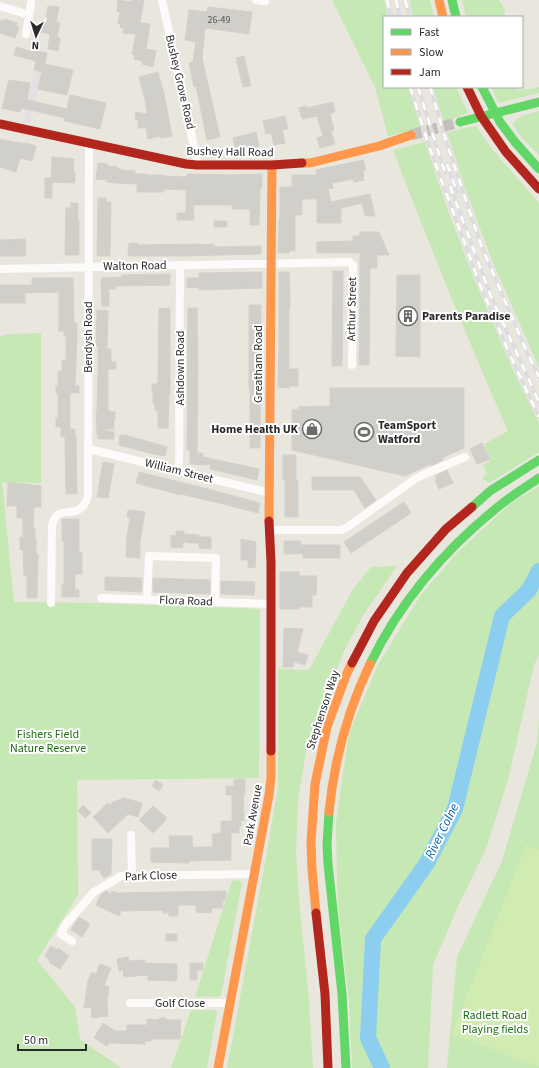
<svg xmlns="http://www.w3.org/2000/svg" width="539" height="1068" viewBox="0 0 539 1068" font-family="'Source Sans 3',sans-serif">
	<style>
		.industrial { fill: #e4e0e2 }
		.green { fill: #c5e8b4 }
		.pitch { fill: #d1ecb1 }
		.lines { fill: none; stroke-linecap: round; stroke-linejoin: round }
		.river { stroke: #8ccef0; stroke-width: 16 }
		.building { fill: #d1cfca; stroke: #d4d1cb }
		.secondary-tunnel { stroke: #c3c0ba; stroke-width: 11; stroke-dasharray: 11 5.5; stroke-linecap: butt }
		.street { stroke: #fcfbfa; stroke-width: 8 }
		.fast { stroke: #63d668; stroke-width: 9 }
		.slow { stroke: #ff974d; stroke-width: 9 }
		.jam { stroke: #b3261e; stroke-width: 9 }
		.rail-casing { stroke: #dddddf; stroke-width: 4 }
		.rail { stroke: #fff; stroke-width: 2.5; stroke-dasharray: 8; stroke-linecap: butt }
		.labels { text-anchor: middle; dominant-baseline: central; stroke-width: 4; stroke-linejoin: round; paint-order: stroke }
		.number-label { font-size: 10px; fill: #545453 }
		.street-label { font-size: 12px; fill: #2a2a2a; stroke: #fff }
		.poi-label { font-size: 12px; font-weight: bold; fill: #2a2a2a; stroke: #fff; text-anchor: start }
		.park-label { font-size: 12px; fill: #1e6d14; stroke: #fff }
		.water-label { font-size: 13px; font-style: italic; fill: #025fa5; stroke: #fff }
	</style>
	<rect width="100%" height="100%" fill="#e9e6de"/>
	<path class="industrial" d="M36,62L73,70L67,95L38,89L30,123L23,122Z"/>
	<path class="green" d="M332,0H384L388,17H384V87H408L421,129L388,136L375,87Z
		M409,0H430L434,17H413Z
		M462,0H499L505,10L504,17H466Z
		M433,87H456L468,113L444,122Z
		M491,87H512L520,90L531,89L539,87V93L499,103Z
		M539,111V155L522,138L512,124L521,116Z
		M476,126L492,149L539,203V368L491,258L464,185L447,132Z
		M425,142L447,208L475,281L512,368L539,423V452L489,483L482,478L487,473L483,465L491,460L484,444L508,431C467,338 429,244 393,150Z
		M41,333V483L2,482L14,602L97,603L260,609L259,778L77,780L78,895L37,960L75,1007L80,1039L121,1068H0V336L12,334Z
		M539,486V655L534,665L508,780L486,849L459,904L433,965L428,1068H352L349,1002L339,918L337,881L336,823L349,733L378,665L420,596L459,551L511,503Z
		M397,566L364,614L346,647L308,740L298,800L296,852L299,899L309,1000L313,1068H227L265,863L278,787V669L309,670L353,589L371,567Z
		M539,717V1068H447L457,957L502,861L537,743Z
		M239,880L242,883L221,995L218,997H195L232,881Z
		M191,1010H215L217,1012L207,1068H171Z"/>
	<path class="pitch" d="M526,845L539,850V1067L452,1034Z"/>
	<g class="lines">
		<path class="river" d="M382,1068L368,1038L373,939L427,863L455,809L502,616L529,590L539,571"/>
	</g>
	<path class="building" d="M118,0L131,2V0H144L140,23L150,24L146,49L156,51L153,67L142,64V61L134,59L135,55L132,54L136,34L123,33L124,28H120L121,24H118L120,12L117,11Z
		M48,6L59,7L56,22L60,23L57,37L60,38L58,51L48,49L50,34L39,32L42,20H46Z
		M208,7L252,12L249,34L205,28L202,58L220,137L207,140L196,86L194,87L189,63L193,62L196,42L185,40L189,10L207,12Z
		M5,19L17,23L16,26L19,27L15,38L0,33V20L4,21Z
		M16,47L33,52L34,50L47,53L45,64L73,70L67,95L38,89L42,72L34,70L36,61L14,55Z
		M244,56L251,86L243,87L236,58Z
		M158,72L164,94L172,136L161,138L160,136L148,139L146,128H138V120L135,119L136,112L147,114L145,100L139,77Z
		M9,80L30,83L27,100L67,109L70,95L106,103L100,129L64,121L65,118L21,108L20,112L2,108Z
		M333,102L335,112L330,114L334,130L331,131L335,144L320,148L317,138L323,136L317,116L302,119L299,108L307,106V108Z
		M285,116L288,129L282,130L285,143L274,145L271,133L266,134L263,121Z
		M256,132L259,146L236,151L233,138Z
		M0,139L17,143V142L25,144L26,143L36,146L32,161L20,158L16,172L0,167Z
		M52,157L74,159L73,172H75V183L52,182V198H45V178H51Z
		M363,160L366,170L363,171L364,176L363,177L364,180L354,182L353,179L332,183L333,188L328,189L331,202L370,194L375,216H365L362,203L341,208V223H317V199H302V215H295V251L290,250L289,253H278L279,218H280V187H292V175H316V170Z
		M98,163L108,164L107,166L117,167V168L122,170L135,171V174H146V175H163V176L187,177V174L229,175L262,174V188H260L259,225H250V209H232V205H193L194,220H177V213H186V190L164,189V192H137V184L117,183L107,182V180L96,179Z
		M98,198H107L106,202H111L110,256H97Z
		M71,203H78V221H79V255H65L66,208H71Z
		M214,221H227V227H214Z
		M360,232H379L389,255H377V268H370L369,365H359L360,253H317V242L353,241V236H360Z
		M25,239L26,256H0V240Z
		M129,243H137V245L199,244V245L214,244V247L261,246V254L182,256H128Z
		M333,271H343L342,366H332Z
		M262,272V288L199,290V287L187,288V278H199V273Z
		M279,272H289L290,299V307H289V369H298V386H289V388L278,387L279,349Z
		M170,274V285L116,286V289H109V306H102L101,278L122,277V275Z
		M397,275H420V357L396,356Z
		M32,278H73L74,323H77V337L75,386H79V393H70V429H75V437H76L77,494H66L65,437H61V427H56V418H58V393H56V386H58V371H62V360H66V336H64V331H59V292L25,293V303H0V285H32Z
		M249,305H261L260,448H250V388H249Z
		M170,308V393H169L168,428H158V411H155V403H153V391H152V384H158L159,309Z
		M188,308H197L198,367L197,453H203V457L259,469L257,480L210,469L211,465L190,464V450H187Z
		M97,310L108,311L107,349H111V362H116V369H108V411L115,412V420H114V429H104V430L114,432V439H98V435H97L96,411H97L98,371V346H96Z
		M330,388H464V448L442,458L443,460L431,466L430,464L405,476L292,450V410L299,409V407L330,406Z
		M120,435H125L167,447L165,456L145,452L119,445Z
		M482,443L490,459L477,464L470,449Z
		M283,455H296V481H298V517H285V479H283Z
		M103,462L114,464L108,498L97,497Z
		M447,470L453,483L439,489L435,480L437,479L435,476Z
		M139,472L204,488L260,503L258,513L215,502L181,494V495L136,483Z
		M312,477H360L376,500L365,508L354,490H312Z
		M8,482L41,486V507H34L33,528H35V538H36V554H38L37,598H27V576H24L23,550H20V537L23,538V522L22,518H17V506H7Z
		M404,502L411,513L351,553L344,542Z
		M128,510L145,512L140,541V558L126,557L127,536L130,518L127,517Z
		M62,519H79V552H82V574H75V590H79V597H62V585H64V541H62Z
		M176,531H184V534L199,535V537H211V549L199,548V543H191L183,542V548L171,547V535L176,536Z
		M241,539L256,542L255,568L248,567V560H241Z
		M284,541H301V545H340V558H303V554H284Z
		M280,572H299V576H317L316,595H312V607H299V609H280Z
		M105,577L142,578V591H140V592L105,590Z
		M153,578L210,580V594L153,592Z
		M221,581L255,582L254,595L221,594Z
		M284,628L303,629L297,652L308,655L305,665L294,662L293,667H283Z
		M234,779H245V795H243L244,821L241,820V826H239V833H231V860L189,861V863L151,862V848H170L169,836H192L193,847H213L212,834H216V833H221V821H232V795H226V786H234Z
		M156,780L163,785L159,791L152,786Z
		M124,798L142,803L138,817L128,814L108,833L93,817L108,803L110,805L113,802Z
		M83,805L91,813L85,818L78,811Z
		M153,806L166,817V820L153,833L139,820Z
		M92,839H112L111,874L106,877H103L99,870H92Z
		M106,891L111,894L112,891L117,893L226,891V900H223V908H212L211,913L196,912V905H178V916H169V913H163V910L121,911L119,916L96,905L101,894Z
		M79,917L90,924L82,937L71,930Z
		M166,934H177V941H166Z
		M51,946L57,950L58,948L69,956L60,969L49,962L50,960L45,956Z
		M128,957L129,961L145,960V963L177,964V980H176V981L148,980V975L124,977L123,970L119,971L117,959Z
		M190,963H203V970H197V980H190Z
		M100,964L111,968L104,985L109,987L107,1004L108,1016L92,1018L91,1007L84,1008L88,981L92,972L96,974Z
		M159,1018H166V1020H181L180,1039H151V1041H145V1044L109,1043L107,1046L94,1038L103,1023L115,1031H127V1025H147V1019L159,1020Z"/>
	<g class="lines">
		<path class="secondary-tunnel" d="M411,135L460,122"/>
		<path class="street" d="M162,0L197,160V165
			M256,0L265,1
			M0,6L29,15
			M26,34L31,3
			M0,269L349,262L353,265V268L352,365
			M89,449L270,493
			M179,471L180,265
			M269,530H341L346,528L415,479L427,473L465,457
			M101,598L271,604
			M147,600L149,556L216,558L215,602
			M51,603L52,526C56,506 68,516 80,509C85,505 87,500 88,495L89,148L90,143
			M131,835L132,876
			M72,941L61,934L65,925L94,892L121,876L254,874
			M130,1003H230"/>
		<path class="fast" d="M452,0L456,17
			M482,87L500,122L515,142L539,169
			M460,122L539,102
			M472,507L490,491L539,460
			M370,664C401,600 444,550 499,506C511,496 526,487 539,478
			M329,812L327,845L328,864L342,994L346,1068"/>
		<path class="slow" d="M439,0L443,17
			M302,163H310L379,146L411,135
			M269,521L272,165
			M329,812C334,761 348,710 370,664
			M316,913L312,869L311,842L315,784L327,727L347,673L352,663
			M218,1068L269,795L271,778V751"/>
		<path class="jam" d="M467,87L481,116L506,152L539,189
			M0,124L186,164L197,165H272L302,163
			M269,521L271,562V751
			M352,663L374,621L407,573L446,529L472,507
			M316,913L325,994L328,1068"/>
		<g class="rail-casing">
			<path id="rail" d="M387,0L391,17
				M396,0L400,17
				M405,0L410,17
				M410,87L430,149L480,285L511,357L539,417
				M418,87L445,173
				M430,87L447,144L481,245L526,350L539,377
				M447,164L457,192
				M450,186L490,294L539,402"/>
		</g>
		<use href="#rail" class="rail"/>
	</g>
	<defs>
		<g id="building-ring" transform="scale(1)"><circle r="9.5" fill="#fff" stroke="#6d6c69" stroke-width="1.5"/><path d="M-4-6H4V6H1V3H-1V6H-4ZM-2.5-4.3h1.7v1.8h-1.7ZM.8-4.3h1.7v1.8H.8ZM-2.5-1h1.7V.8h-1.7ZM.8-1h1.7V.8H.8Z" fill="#6d6c69"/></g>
		<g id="shop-ring" transform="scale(1)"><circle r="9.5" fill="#fff" stroke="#6d6c69" stroke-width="1.5"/><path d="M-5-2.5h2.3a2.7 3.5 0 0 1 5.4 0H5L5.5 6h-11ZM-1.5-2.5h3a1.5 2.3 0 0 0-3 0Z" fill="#6d6c69"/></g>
		<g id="stadium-ring" transform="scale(1)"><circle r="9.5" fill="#fff" stroke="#6d6c69" stroke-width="1.5"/><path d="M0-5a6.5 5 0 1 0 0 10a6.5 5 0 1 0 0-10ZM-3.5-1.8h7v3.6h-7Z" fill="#6d6c69"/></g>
	</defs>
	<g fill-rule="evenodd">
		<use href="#building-ring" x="408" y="316"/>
		<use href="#shop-ring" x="312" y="429"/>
		<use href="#stadium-ring" x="364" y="432"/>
	</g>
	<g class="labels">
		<g class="number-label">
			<text x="219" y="20">26-49</text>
		</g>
		<g class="street-label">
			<text transform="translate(180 82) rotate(77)">Bushey Grove Road</text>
			<text transform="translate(230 152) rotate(1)">Bushey Hall Road</text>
			<text transform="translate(135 266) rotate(-1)">Walton Road</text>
			<text transform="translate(352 309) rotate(-89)">Arthur Street</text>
			<text transform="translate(88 337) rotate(-90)">Bendysh Road</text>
			<text transform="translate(258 364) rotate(-90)">Greatham Road</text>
			<text transform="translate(180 368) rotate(-90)">Ashdown Road</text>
			<text transform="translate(179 471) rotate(14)">William Street</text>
			<text transform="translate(186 601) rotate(2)">Flora Road</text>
			<text transform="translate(323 710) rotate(-72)">Stephenson Way</text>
			<text transform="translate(253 815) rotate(-80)">Park Avenue</text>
			<text transform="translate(151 876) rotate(-2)">Park Close</text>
			<text x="180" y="1003">Golf Close</text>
		</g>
		<g class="poi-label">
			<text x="422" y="316">Parents Paradise</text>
			<text x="378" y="425">TeamSport<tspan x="378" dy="14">Watford</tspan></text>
			<text x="298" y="429" text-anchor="end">Home Health UK</text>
		</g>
		<g class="park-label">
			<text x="48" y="734">Fishers Field<tspan x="48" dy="14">Nature Reserve</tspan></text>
			<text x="495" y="1015">Radlett Road<tspan x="495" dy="14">Playing fields</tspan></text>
		</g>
		<g class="water-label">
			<text transform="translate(442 831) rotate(-64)">River Colne</text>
		</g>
	</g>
	<rect x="383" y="16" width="140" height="72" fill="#ffffff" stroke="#aaaaaa"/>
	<rect x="391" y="29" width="20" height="6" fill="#63d668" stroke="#aaaaaa"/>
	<text x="419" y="36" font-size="12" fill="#2a2a2a">Fast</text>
	<rect x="391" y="49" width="20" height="6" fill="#ff974d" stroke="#aaaaaa"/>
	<text x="419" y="56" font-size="12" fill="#2a2a2a">Slow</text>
	<rect x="391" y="69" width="20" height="6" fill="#b3261e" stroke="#aaaaaa"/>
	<text x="419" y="76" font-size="12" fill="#2a2a2a">Jam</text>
	<g transform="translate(36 36) rotate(184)" stroke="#ffffff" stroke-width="3" paint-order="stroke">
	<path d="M0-3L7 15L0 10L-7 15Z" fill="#2a2a2a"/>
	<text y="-6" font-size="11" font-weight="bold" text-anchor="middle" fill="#2a2a2a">N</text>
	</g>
	<path d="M18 1044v6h68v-6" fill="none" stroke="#2a2a2a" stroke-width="2"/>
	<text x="24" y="1044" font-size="12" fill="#2a2a2a" stroke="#ffffff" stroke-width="3" paint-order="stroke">50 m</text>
</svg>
